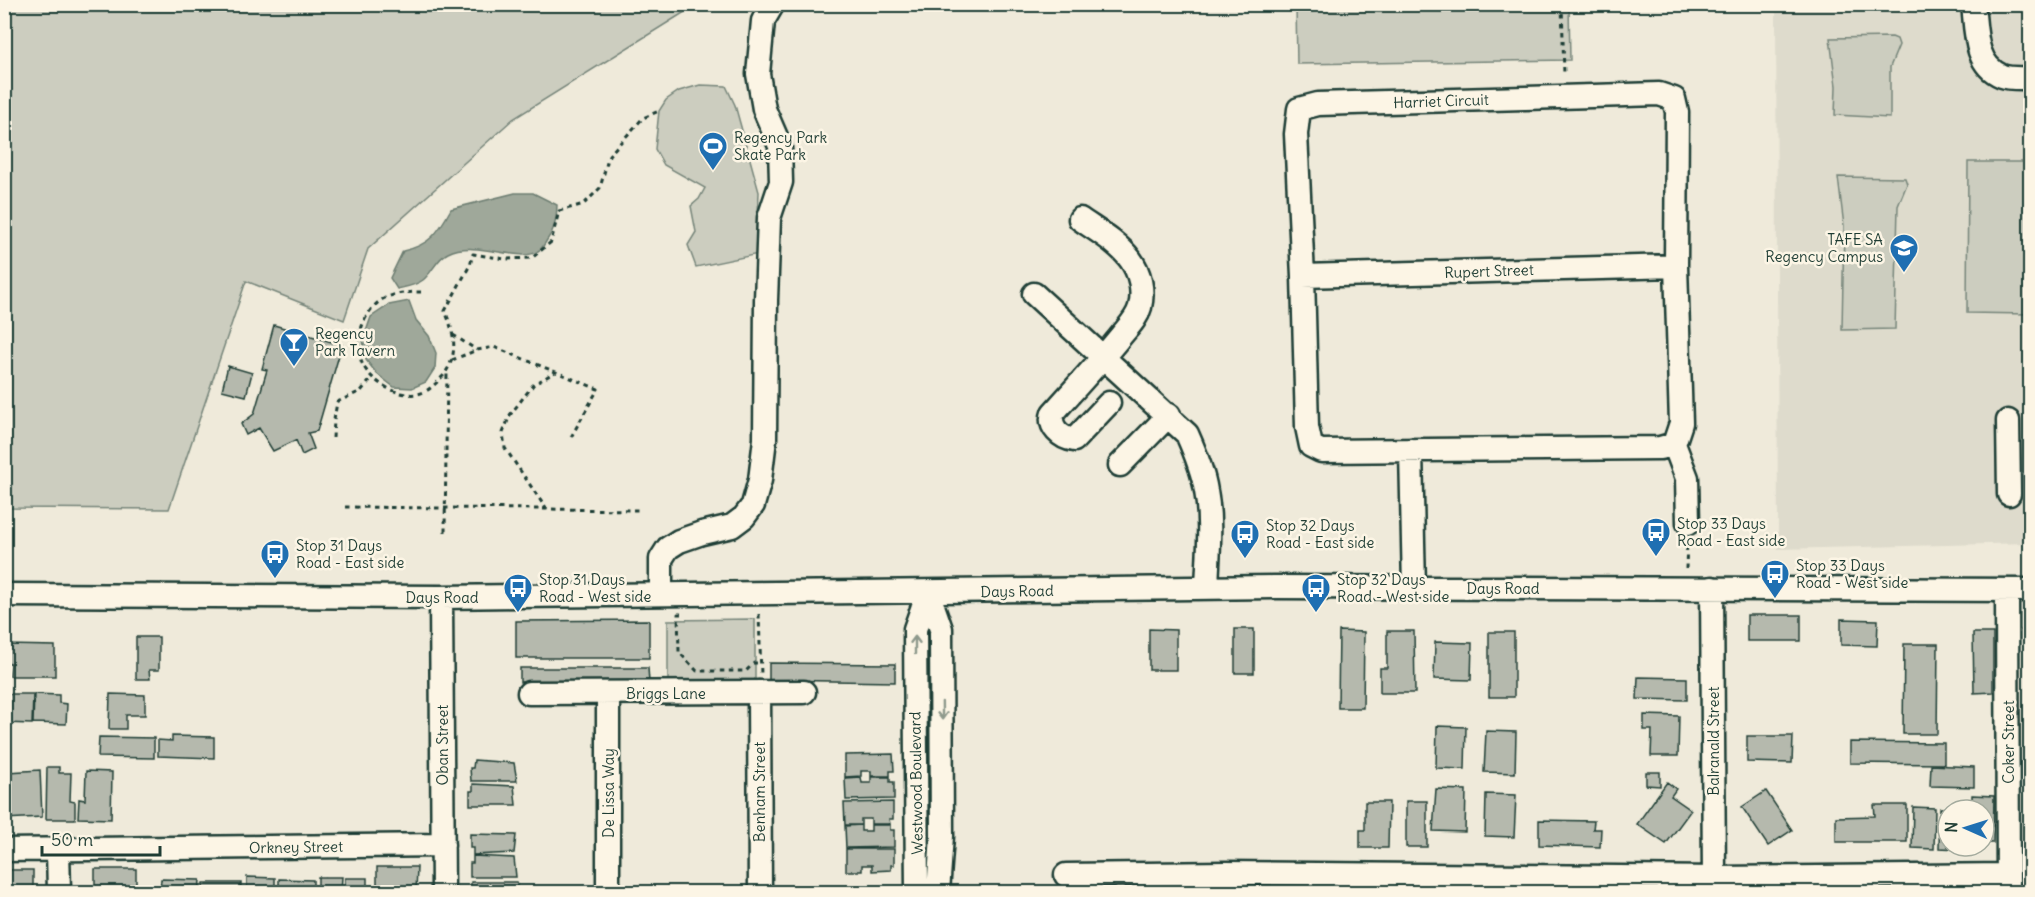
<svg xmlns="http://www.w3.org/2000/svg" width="2035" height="897" viewBox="0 0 2035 897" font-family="Delius,sans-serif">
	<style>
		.built { fill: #dedbcc }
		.green { fill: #cccdbf; stroke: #76857a; stroke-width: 1.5 }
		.water { fill: #9fa89a; stroke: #6c7d71; stroke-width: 1.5 }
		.building { fill: #b5b9ad; stroke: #1f3d34; stroke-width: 1.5 }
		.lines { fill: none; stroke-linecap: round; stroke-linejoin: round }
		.minor-casing { stroke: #1f3d34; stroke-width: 27 }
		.path { stroke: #1f3d34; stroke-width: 3; stroke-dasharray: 4.5 4.5; stroke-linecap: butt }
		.minor { stroke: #fcf5e5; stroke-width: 22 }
		.oneway { stroke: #8e998c }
		.labels { text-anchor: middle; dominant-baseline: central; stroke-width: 5; stroke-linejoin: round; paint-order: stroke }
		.street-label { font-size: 15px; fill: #1f3d34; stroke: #fcf5e5 }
		.poi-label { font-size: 15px; fill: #1f3d34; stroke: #fcf5e5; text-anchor: start }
	</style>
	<rect width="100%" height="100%" fill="#efeada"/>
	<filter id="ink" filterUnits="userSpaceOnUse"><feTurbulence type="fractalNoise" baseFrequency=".0167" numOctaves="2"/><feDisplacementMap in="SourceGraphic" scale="12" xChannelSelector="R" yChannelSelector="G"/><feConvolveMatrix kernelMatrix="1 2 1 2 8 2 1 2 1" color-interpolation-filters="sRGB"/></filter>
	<g filter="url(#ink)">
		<path class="built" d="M1776,5H2030V543L1778,549Z"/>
		<path class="green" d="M5,4H696V5L513,119L368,249L344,320L246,281L169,509L5,508Z
			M1296,5H1569L1570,60L1297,64Z
			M1892,37L1897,39L1899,45L1890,67V118L1835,115L1836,86L1830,38Z
			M700,85L726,86L735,105L759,192L757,235L768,240V252L696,267L688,245L696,232L691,206L699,199L705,188L664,165L655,149L659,111L666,100L679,91Z
			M1968,162H2030V314L1967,313Z
			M1838,177L1905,178L1907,184L1898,206L1895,329L1842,330L1844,226Z
			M755,619V681H668V620Z"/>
		<path class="water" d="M515,193H533L557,205C557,218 555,230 547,240C545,243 542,249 538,251C521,264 476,239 448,253C437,258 432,273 423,280C415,286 406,287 397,289L390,278L403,251C430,245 438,233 451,209Z
			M409,301L416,320L429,336L436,353L435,368L426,382L412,388L394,387L377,374L366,360L363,340L371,317L389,305Z"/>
		<path class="building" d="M274,325L342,345L317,431L308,433L314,449L302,455L296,440L273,451L259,428L246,435L241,424L254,414L267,370L262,369Z
			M228,366L252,373L246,396L222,390Z
			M1747,615H1801V641H1747Z
			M1841,619L1878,620L1877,646L1841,645Z
			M649,620V658H516V621Z
			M1149,629L1176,630V670H1149Z
			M1235,629H1254V673H1235Z
			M1339,631L1364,632L1363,708H1338Z
			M1387,631H1414L1415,693H1380V668H1387Z
			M1489,632H1514V697H1489Z
			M1973,633H1993V692L1974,693Z
			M136,637H159V670H149L150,679H136Z
			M1435,642L1472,643L1471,680L1434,679Z
			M1904,644H1938L1937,734H1903Z
			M6,645L55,646V676H10L11,663H6Z
			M769,663L895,664V682L769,680Z
			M520,668H648L649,682H520Z
			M1638,677L1687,678V700L1637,699Z
			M4,694H33L32,724L4,723Z
			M34,694L59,695V703L67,704L66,724L33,723Z
			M110,694L145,695V715H126V729H109Z
			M1644,715L1679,716L1678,756H1651L1652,730H1644Z
			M1437,726L1466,727L1465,769L1436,768Z
			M1486,731L1516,732L1515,773L1484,772Z
			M172,736L214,737V758L158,756V740L172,741Z
			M1747,736H1793L1792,763L1747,762Z
			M99,737L154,738V758L98,757Z
			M1850,742L1944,743V764L1850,763Z
			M893,754L894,771H890V776H871V771H861V776L845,777V755Z
			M474,760L514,763L517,781H471L470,768H473Z
			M1931,765L1974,767V787L1930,786Z
			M47,767H59V773H71L70,801L75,802V819H46Z
			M40,770L42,817L4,819V801H9L8,772Z
			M86,771L112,772L111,819L78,818L79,799L85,800Z
			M1646,772H1660V786L1646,785Z
			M861,777L862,783H871V777H890V782H894V799L846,800L845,778Z
			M1667,782L1676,789L1671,796L1691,810L1666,844L1637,824Z
			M473,784L514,786L516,805H470V791H473Z
			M1436,789L1466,790L1465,832L1433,831Z
			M1766,791L1792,830L1768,846L1742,807Z
			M1486,794L1516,795L1514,837L1485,836Z
			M1972,795L1994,796L1993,843H1984V810H1972Z
			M1406,801H1427V847H1406Z
			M893,802V819H889L890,824H871V819H861V825H845L844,803Z
			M1365,802H1389L1388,848H1360V830H1365Z
			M1874,805H1907V842H1836V817L1875,816Z
			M1913,807L1935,808L1934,849L1912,848Z
			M1940,808L1963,809L1948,810V846H1961V849L1939,848Z
			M1539,820L1594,821L1593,829H1601L1600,847L1539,845Z
			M861,825V831H871V825H890V830H894V847L846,848L845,826Z
			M470,834L516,835L514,853L473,855V848H470Z
			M846,849H894V865H891V870L872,871V865H862V871H846Z
			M473,856L514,858L516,877H470V863H473Z
			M377,867H417L416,892H377Z
			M95,869H136V892H95Z
			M4,870H33V892H4Z
			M247,877L275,878V892H247Z
			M318,877H342L341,892H318Z
			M345,878H367V892H345Z
			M161,879L200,880L199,892H160Z
			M279,879L313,880V892H279Z
			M471,882H517V892H471Z
			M203,883H241L240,892H203Z"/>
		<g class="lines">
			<g class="minor-casing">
				<path id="minor" d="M1973,4C1976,29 1974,65 2002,76C2010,79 2022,78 2030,78
					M1659,94L1674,99L1677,112L1676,266L1681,423L1674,444L1660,448L1321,451L1311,446L1307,427L1303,276L1296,134L1299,109L1318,104Z
					M1080,219C1097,231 1117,242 1130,259C1140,272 1144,291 1140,307C1137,319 1127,328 1120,337C1098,364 1075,388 1053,413C1048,427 1061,438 1074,440L1109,403
					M1303,276L1676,266
					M1034,294L1187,434C1195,452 1203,471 1206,491C1212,522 1208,556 1207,588
					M2008,421L2009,494
					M1674,444L1687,478L1688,523
					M1411,450L1414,588
					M1120,465L1169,415
					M2007,591L2008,892
					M928,592L941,629L942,836L938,892
					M661,594V559L668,548L679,541L702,533L732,526L744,517L753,505L760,480L765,439L766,300L769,218L781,182L780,146L764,109L758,74L763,21L773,4
					M4,595L441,597L1274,587L2030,590
					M441,597L443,892
					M759,692L760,892
					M529,693L804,692
					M58,849L59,892
					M4,850L443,845
					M1066,875L1225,873L1720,878L2008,875
					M608,892V694
					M917,892L915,629L928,592
					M1711,892L1714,878L1712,588"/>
			</g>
			<path class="path" d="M1562,4L1564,75
				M421,292C409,292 396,293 385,298C365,308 355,336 360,357C365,381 404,403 426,391C433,387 438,381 443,376C459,355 455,334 445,311L470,265L473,254L505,259L532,258L551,242L559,211L584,204L600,188L609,155L643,118L659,111
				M453,335L477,350
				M452,360L477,350L494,347L598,389L571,437
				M333,438L334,420L337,402L361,391L372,378
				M345,507L639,510
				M547,510L505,448L503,433L510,415L533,385L555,372
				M445,532L447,372
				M1686,569L1687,540
				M681,614H678L679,652L697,671H746L754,663H761
				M759,614L761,675"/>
			<use href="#minor" class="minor"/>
		</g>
		<defs><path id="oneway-shaft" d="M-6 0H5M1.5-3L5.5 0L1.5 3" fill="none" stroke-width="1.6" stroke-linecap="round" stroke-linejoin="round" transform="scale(1.5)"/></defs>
		<g class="oneway">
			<use href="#oneway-shaft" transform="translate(915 645) rotate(-90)"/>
			<use href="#oneway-shaft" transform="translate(942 711) rotate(89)"/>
		</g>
	</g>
	<defs>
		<g id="stadium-pin" transform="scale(1.5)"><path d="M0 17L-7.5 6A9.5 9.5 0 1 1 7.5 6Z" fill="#1f6fb2" stroke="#fcf5e5"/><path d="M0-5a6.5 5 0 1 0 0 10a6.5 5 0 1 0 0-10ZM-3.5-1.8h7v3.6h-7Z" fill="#fff"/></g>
		<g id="university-pin" transform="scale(1.5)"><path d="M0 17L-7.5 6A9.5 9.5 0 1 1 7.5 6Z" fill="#1f6fb2" stroke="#fcf5e5"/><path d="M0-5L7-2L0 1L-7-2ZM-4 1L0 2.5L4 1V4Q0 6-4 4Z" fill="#fff"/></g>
		<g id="bar-pin" transform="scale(1.5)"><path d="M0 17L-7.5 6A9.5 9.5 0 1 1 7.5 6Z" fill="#1f6fb2" stroke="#fcf5e5"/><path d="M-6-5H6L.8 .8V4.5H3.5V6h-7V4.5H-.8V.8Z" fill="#fff"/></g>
		<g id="bus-pin" transform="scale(1.5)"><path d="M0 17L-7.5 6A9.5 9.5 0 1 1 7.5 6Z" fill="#1f6fb2" stroke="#fcf5e5"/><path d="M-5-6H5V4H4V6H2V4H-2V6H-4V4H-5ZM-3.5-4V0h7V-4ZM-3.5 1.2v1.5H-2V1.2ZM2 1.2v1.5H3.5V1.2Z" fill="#fff"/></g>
	</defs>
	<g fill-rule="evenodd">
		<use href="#stadium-pin" x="713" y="146"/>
		<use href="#university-pin" x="1904" y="248"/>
		<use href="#bar-pin" x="294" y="342"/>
		<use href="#bus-pin" x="1656" y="532"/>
		<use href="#bus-pin" x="1245" y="534"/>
		<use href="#bus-pin" x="275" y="554"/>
		<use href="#bus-pin" x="1775" y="574"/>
		<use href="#bus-pin" x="518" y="588"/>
		<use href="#bus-pin" x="1316" y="588"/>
	</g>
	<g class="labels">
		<g class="street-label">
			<text transform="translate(1441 101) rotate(-2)">Harriet Circuit</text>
			<text transform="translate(1489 271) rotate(-2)">Rupert Street</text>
			<text x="1503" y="588">Days Road</text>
			<text transform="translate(1017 591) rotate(-1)">Days Road</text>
			<text x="442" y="597">Days Road</text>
			<text x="666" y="693">Briggs Lane</text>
			<text transform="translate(1713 741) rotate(-90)">Balranald Street</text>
			<text transform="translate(2008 742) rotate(-90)">Coker Street</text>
			<text transform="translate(442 745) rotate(-90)">Oban Street</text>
			<text transform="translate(916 783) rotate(-91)">Westwood Boulevard</text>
			<text transform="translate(759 792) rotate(-90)">Benham Street</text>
			<text transform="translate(608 793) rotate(-90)">De Lissa Way</text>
			<text transform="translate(296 847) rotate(-1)">Orkney Street</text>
		</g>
		<g class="poi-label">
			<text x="734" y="137">Regency Park<tspan x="734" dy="17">Skate Park</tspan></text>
			<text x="1883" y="239" text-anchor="end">TAFE SA<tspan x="1883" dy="17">Regency Campus</tspan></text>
			<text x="315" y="333">Regency<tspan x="315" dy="17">Park Tavern</tspan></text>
			<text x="1677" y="523">Stop 33 Days<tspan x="1677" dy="17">Road - East side</tspan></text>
			<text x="1266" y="525">Stop 32 Days<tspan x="1266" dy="17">Road - East side</tspan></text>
			<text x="296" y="545">Stop 31 Days<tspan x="296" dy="17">Road - East side</tspan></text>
			<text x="1796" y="565">Stop 33 Days<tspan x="1796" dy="17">Road - West side</tspan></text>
			<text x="539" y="579">Stop 31 Days<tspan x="539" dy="17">Road - West side</tspan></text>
			<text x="1337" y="579">Stop 32 Days<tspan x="1337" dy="17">Road - West side</tspan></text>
		</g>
	</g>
	<rect width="2035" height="897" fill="none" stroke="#fcf5e5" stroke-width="24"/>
	<rect x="12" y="12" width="2011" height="873" fill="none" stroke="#1f3d34" stroke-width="2" filter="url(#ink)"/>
	<g transform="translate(1966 828) rotate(273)"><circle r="28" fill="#fcf5e5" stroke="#a4ab9e" stroke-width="1.5"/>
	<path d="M0-4.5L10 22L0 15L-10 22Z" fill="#1f6fb2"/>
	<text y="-9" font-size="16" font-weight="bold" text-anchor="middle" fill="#1f3d34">N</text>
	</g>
	<path d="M42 846v9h118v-9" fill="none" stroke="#1f3d34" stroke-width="3"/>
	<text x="51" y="846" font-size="18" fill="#1f3d34" stroke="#fcf5e5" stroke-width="4.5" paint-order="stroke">50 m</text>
</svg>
